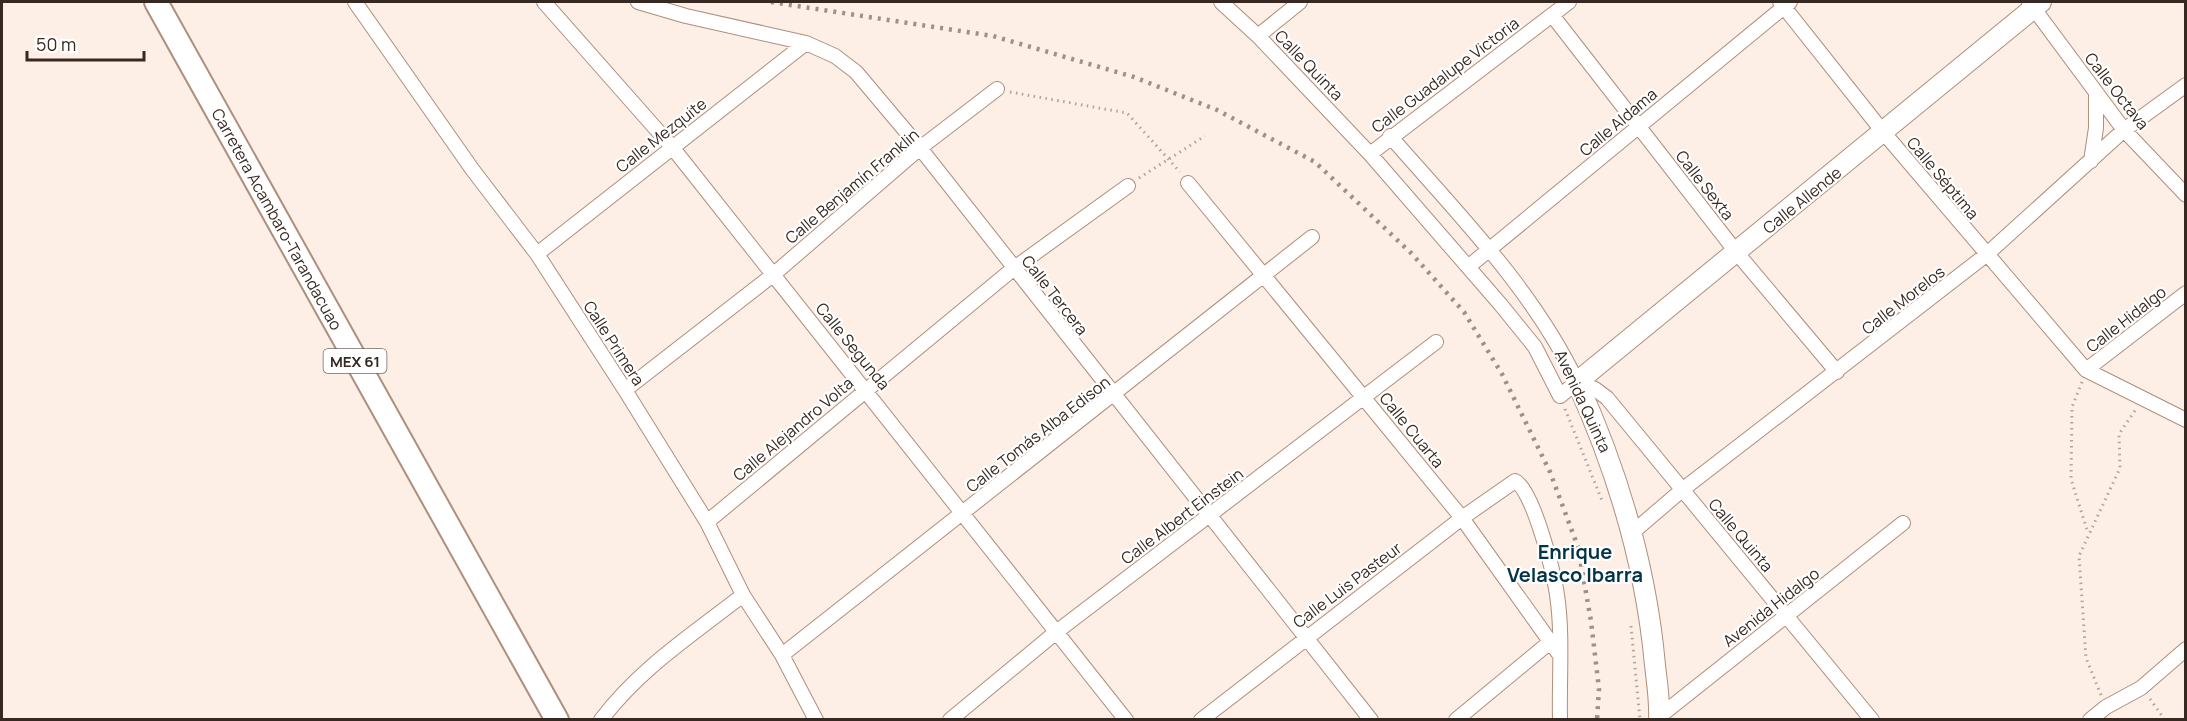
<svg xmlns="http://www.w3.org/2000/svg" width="2187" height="721" viewBox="0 0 2187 721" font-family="Manrope,sans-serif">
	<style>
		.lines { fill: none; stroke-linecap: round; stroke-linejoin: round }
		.street-casing { stroke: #af8e7b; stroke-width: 16 }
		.secondary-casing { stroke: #af8e7b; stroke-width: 22 }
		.primary-casing { stroke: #af8e7b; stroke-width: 26 }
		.path { stroke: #b1a29a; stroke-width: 3; stroke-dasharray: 1.5 4.5; stroke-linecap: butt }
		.street { stroke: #fff; stroke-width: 14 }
		.secondary { stroke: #fff; stroke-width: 20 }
		.primary { stroke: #fff; stroke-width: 22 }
		.rail { stroke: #9e8f87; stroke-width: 4.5; stroke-dasharray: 3 6; stroke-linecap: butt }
		.labels { text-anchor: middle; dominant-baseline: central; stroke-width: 4.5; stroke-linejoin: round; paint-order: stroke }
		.shield { fill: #fff; stroke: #736964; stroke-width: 1.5 }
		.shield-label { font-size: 15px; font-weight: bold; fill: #372921 }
		.street-label { font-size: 16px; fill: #372921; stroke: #fff }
		.quarter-label { font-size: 20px; font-weight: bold; fill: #023447; stroke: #fff }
	</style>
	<rect width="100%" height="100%" fill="#fdeee6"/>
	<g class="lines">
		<g class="street-casing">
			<path id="street" d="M355,2L472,169L537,254L625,390L707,522L743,595L782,655L816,720
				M544,2L672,147L1126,720
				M638,2L686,16L806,43L835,56L856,72L920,148L1371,720
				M1221,2L1258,36L1370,154L1501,305L1535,347L1560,396L1577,382
				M1780,2L1884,133L2086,370L2186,420
				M2029,2L2124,130L2186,195
				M1552,15L1737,253L1837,372
				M1258,36L1300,2
				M1390,136C1457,213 1533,289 1577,382
				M1370,154L1569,2
				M2091,161L2096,128V92
				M1188,183L1462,518L1559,654
				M537,254L806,43
				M1468,267L1790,2
				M2086,370L2186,293
				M1577,382L1595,389L1607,398L1872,720
				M625,390L774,274L920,148L997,89
				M707,522L1013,269L1128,186
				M1633,532L1682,490L1986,255L2124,130L2186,85
				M782,655L1312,237
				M1660,716L1903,523
				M601,720C639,669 693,634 743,595
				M950,720L1055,633L1436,342
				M1201,720L1462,518L1515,481C1533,489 1554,574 1557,595C1563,634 1559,680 1560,720
				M1456,720L1550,642
				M2090,720L2106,707L2141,688L2186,649"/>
		</g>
		<g class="secondary-casing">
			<path id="secondary" d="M1659,720C1660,701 1657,683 1655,665C1646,566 1618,472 1577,382L2041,2"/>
		</g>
		<g class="primary-casing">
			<path id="primary" d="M156,2L557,720"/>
		</g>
		<path class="path" d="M1010,92L1127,113L1180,172
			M1139,178L1205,136
			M2082,382L2072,407L2071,479L2088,533
			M1565,409L1603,503
			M1631,626L1640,720
			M2101,695L2086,658L2079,556L2120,468L2119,434L2136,409
			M2150,699L2165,720"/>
		<use href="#street" class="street"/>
		<use href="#secondary" class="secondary"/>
		<use href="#primary" class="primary"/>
		<path class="rail" d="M771,2L993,36L1134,77L1217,110L1315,162L1412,254L1464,312L1502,374L1550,472L1578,547L1591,621L1599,689L1597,720"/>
	</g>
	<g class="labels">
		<rect class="shield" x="323.5" y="349" width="63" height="24" rx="4.5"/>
		<g class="shield-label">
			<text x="355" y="361">MEX 61</text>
		</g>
		<g class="street-label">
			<text transform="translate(1309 65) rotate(46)">Calle Quinta</text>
			<text transform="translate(1445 75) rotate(-37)">Calle Guadalupe Victoria</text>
			<text transform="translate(2117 91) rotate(52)">Calle Octava</text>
			<text transform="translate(1618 122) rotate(-40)">Calle Aldama</text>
			<text transform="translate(661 135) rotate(-38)">Calle Mezquite</text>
			<text transform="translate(1943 178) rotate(50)">Calle Séptima</text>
			<text transform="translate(1705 185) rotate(52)">Calle Sexta</text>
			<text transform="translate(852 186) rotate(-40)">Calle Benjamín Franklin</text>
			<text transform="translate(1802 200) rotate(-39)">Calle Allende</text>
			<text transform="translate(277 219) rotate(61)">Carretera Acambaro-Tarandacuao</text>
			<text transform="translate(1055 295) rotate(52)">Calle Tercera</text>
			<text transform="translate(1903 300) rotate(-38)">Calle Morelos</text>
			<text transform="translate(2126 319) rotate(-38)">Calle Hidalgo</text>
			<text transform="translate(614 343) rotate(57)">Calle Primera</text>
			<text transform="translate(853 346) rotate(51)">Calle Segunda</text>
			<text transform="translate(1583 401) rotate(65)">Avenida Quinta</text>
			<text transform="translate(793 429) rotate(-40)">Calle Alejandro Volta</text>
			<text transform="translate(1412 430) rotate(51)">Calle Cuarta</text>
			<text transform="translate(1038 434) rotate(-38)">Calle Tomás Alba Edison</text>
			<text transform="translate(1182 516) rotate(-37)">Calle Albert Einstein</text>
			<text transform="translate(1741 535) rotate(50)">Calle Quinta</text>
			<text transform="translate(1347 585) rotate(-37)">Calle Luis Pasteur</text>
			<text transform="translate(1771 607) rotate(-38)">Avenida Hidalgo</text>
		</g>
		<g class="quarter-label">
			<text x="1575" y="551">Enrique<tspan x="1575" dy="23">Velasco Ibarra</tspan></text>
		</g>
	</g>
	<rect width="2187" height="721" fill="none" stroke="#372921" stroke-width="6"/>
	<path d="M27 51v9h117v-9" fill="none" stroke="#372921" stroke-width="3"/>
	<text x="36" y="51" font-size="18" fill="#372921" stroke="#ffffff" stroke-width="4.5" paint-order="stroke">50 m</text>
</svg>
